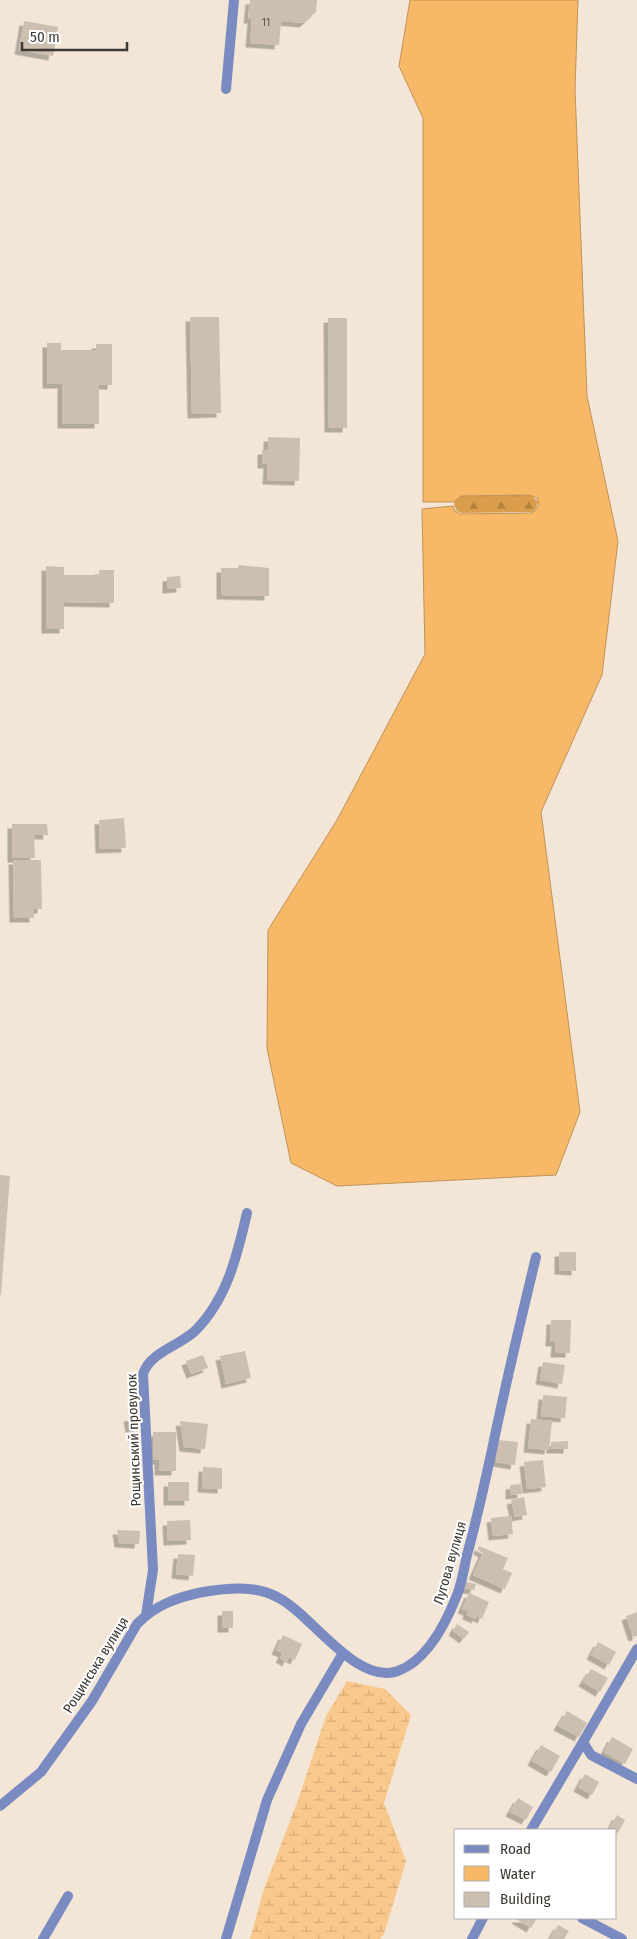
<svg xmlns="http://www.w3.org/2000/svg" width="637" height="1939" viewBox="0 0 637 1939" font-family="'Fira Sans Condensed',sans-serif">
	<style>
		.forest { fill: url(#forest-firs) }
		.wetland { fill: url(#wetland-marsh) }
		.water { fill: #f7b968; stroke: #bf9258 }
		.building { fill: #ccbfb0; filter: url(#shadow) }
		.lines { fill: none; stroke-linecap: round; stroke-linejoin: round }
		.street { stroke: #798bc0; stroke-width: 10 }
		.labels { text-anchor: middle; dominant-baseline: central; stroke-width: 4; stroke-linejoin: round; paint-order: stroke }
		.number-label { font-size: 11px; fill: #605951 }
		.street-label { font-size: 14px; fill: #3c3731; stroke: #fff }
	</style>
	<defs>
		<pattern id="forest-firs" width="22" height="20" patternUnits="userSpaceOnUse" patternTransform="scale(1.25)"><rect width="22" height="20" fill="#da9d4b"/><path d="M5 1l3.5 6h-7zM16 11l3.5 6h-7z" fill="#b2813f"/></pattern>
		<pattern id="wetland-marsh" width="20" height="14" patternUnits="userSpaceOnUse" patternTransform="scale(1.25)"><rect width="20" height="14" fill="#f8c88c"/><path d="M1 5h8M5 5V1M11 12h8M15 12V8" fill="none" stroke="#d6ac79"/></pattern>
		<filter id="shadow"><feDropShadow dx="-4.5" dy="4.5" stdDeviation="0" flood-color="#0004"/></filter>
	</defs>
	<rect width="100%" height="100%" fill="#f3e6d6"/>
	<path class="forest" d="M531,495L538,502L536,509L532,512L462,513L457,511L454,505L455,500L461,496Z"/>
	<path class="wetland" d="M347,1681L385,1689L411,1715L384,1803L406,1861L384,1934L380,1939H250L263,1892L298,1800L326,1716Z"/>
	<path class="water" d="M410,0H578L575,89L587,396L618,541L602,675L541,812L580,1112L556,1175L337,1186L291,1163L267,1048L268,930L337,820L425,654L422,509L453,506L455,511L461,514L531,513L536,510L539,505L537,498L529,495L461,496L454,502H423V118L399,66Z"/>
	<path class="building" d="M250,0H317L316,12L304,23L281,21L279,45L250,43L252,19H248Z
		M24,21L58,27L53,56L19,50Z
		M190,317H219L221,413L192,414Z
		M328,318H347V428H329Z
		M47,343H61V350H96V344H112V385H99V424H62V384H47Z
		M268,437L300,438L299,481L267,480L268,464H262V450H268Z
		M238,565L269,568V596L221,595V568H238Z
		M46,566L64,567V575H99V570H114V603L64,602V629H46Z
		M180,576L181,588L167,589V577Z
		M124,818L126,848L100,849L99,820Z
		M12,824H47L48,835H34L35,858H12Z
		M13,860H41L42,909H34V918H14Z
		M0,1175L10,1176L1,1295H0Z
		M559,1252H576V1271L559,1270Z
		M551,1320H571L570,1353H555L556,1342H550Z
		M245,1351L251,1378L226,1384L220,1356Z
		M203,1355L208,1368L191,1374L186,1361Z
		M543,1362L565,1365L562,1384L540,1380Z
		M543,1395L567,1397L565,1418L541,1416Z
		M136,1416L138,1427L130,1428L128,1417Z
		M531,1419L552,1421L549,1450L528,1448Z
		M180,1421L208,1424L205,1449L184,1447Z
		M153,1432H176V1471H159V1460H153Z
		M498,1440L518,1442L515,1465L496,1462Z
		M568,1441V1449H551V1442Z
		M543,1460L546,1487L527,1489L524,1462Z
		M203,1467L222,1468V1489L202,1488Z
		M168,1482H189V1501H168Z
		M521,1484L522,1494L510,1495V1485Z
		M524,1497L527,1515L515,1517L511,1500Z
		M511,1516L513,1534L493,1536L491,1518Z
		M190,1520L191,1540L168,1541L167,1521Z
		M117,1530L140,1531L139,1544L119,1543Z
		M479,1546L508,1558L503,1569L512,1573L505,1589L473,1575L483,1553L478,1550Z
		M178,1554L195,1555L193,1576L176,1574Z
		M463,1581L476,1584L474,1590L462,1588Z
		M469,1593L489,1602L482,1619L477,1616L476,1619L467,1615L468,1611L462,1609Z
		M222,1611H233V1628H222Z
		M637,1612V1636L633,1637L626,1616Z
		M457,1624L469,1632L464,1639L453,1631Z
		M283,1635L302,1644L295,1660L289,1657L287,1662L280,1658L283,1653L276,1650Z
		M598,1642L616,1652L609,1665L591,1655Z
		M591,1669L608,1678L600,1692L583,1682Z
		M567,1711L587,1723L579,1737L558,1726Z
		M612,1737L633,1749L625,1764L604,1752Z
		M541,1745L560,1756L551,1772L532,1761Z
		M585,1774L599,1782L592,1795L578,1787Z
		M518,1798L533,1807L526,1820L510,1812Z
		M617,1815L625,1820L618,1833L610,1828Z
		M517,1918H537L531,1928L516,1919Z
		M558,1925L569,1931L564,1939H550Z"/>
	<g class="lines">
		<path class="street" d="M226,89L234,0
			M146,1615L153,1570L143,1374C150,1352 179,1346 195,1331C227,1299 237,1256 247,1213
			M637,1649L583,1742L591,1755L637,1779
			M0,1806L41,1772L92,1701L137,1624C155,1605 178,1597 203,1592C227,1588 255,1585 277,1597C312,1614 356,1686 398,1671C428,1660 446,1623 457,1595C462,1583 464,1568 467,1555C477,1519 485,1482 493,1445C506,1382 521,1319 536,1257
			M531,1830L583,1742
			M582,1918L622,1939
			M43,1939L68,1896
			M226,1939L267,1800L301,1724L343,1653
			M472,1939L483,1918"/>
	</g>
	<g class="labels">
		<g class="number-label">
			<text x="266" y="22">11</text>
		</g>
		<g class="street-label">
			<text transform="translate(134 1440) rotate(-92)">Рощинський провулок</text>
			<text transform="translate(450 1563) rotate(-74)">Лугова вулиця</text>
			<text transform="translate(96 1665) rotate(-58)">Рощинська вулиця</text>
		</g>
	</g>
	<rect x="454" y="1829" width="162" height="90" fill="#ffffff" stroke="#b1afad"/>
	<rect x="464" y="1845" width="25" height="8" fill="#798bc0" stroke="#b1afad"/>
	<text x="500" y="1854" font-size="15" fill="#3c3731">Road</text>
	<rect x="464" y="1866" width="25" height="15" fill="#f7b968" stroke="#b1afad"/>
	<text x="500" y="1879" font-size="15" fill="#3c3731">Water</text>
	<rect x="464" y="1892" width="25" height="15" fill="#ccbfb0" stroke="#b1afad"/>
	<text x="500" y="1904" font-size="15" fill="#3c3731">Building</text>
	<path d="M22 42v8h105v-8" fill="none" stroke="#3c3731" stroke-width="2.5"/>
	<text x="30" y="42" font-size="15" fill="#3c3731" stroke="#ffffff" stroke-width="4" paint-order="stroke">50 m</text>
</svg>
